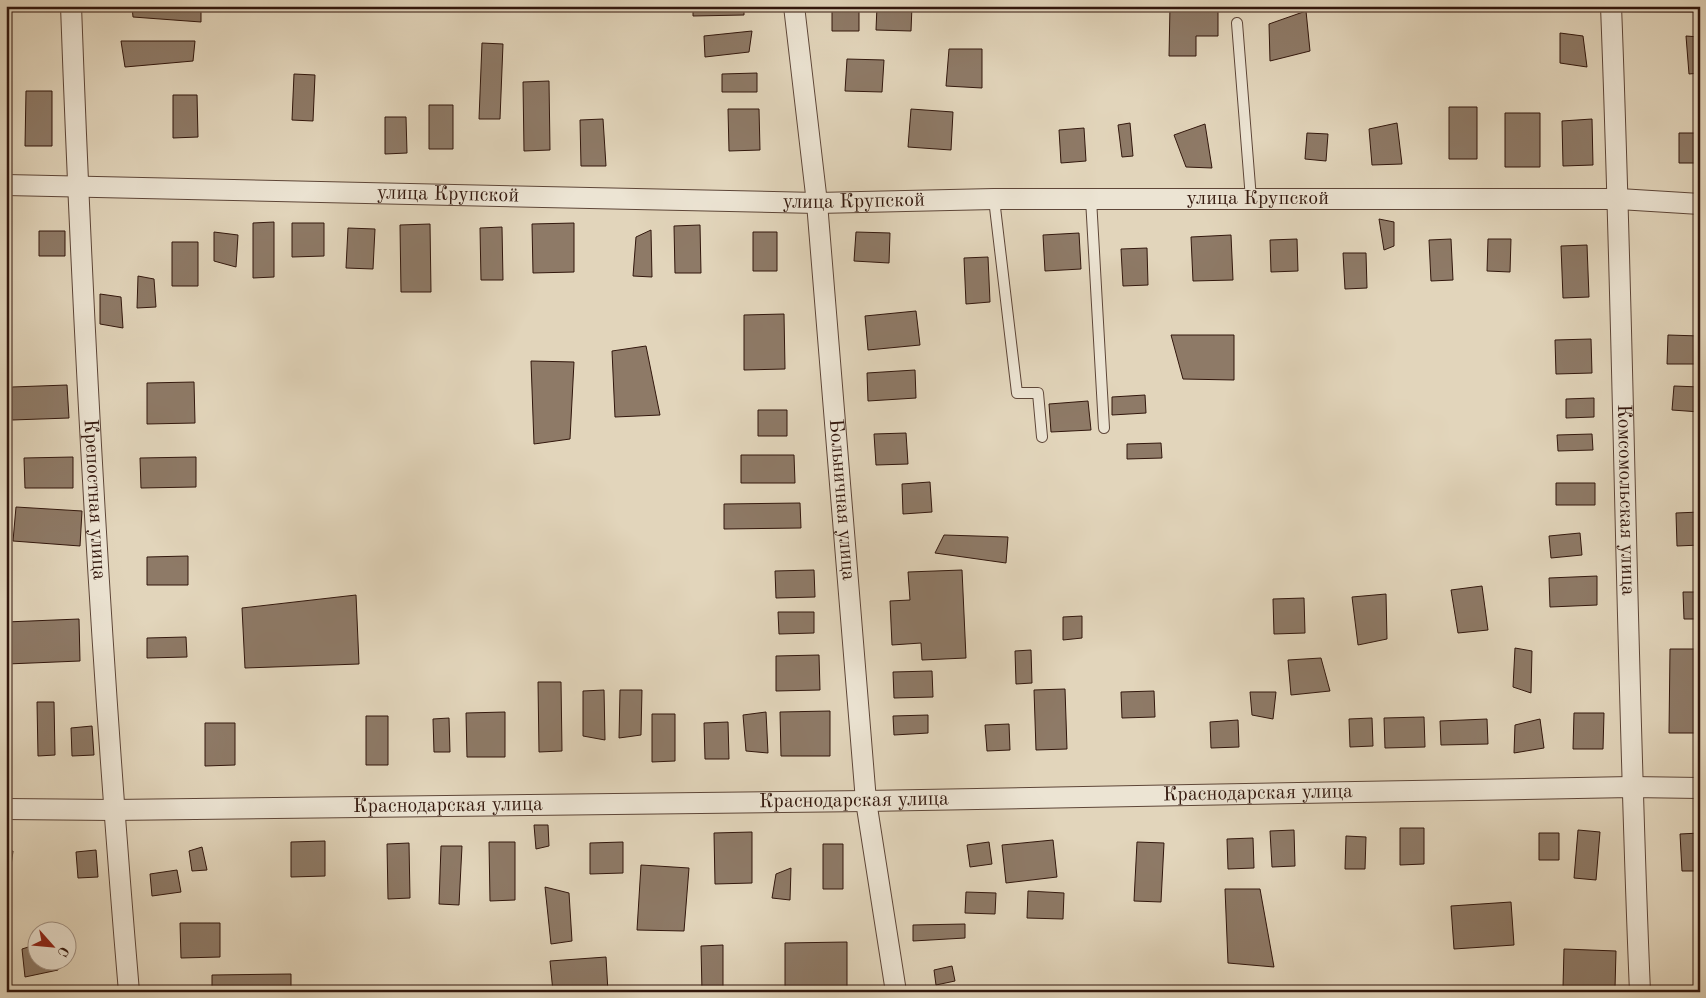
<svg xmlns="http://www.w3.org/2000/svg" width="1706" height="998" viewBox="0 0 1706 998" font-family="'Old Standard TT',serif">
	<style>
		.building { fill: #8e7a67; stroke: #32170d }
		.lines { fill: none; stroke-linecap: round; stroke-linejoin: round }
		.service-casing { stroke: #5e4638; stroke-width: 12 }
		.minor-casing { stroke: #5e4638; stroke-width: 22 }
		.service { stroke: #ece4d3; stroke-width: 10 }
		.minor { stroke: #ece4d3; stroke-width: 20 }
		.labels { text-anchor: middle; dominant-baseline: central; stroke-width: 4; stroke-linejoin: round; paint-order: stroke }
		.street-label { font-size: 20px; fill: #32170d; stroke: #ece4d3 }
	</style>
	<rect width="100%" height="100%" fill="#e2d5bb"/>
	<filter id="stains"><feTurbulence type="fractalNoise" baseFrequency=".004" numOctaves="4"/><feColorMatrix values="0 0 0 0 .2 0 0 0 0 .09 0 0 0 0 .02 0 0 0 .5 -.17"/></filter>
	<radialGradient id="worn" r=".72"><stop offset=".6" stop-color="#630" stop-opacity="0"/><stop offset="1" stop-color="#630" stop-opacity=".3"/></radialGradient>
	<path class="building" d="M132,6H201V22L133,17Z
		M476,6H503V7L477,11Z
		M693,6H744V15L693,16Z
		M877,6H912L911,31L876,30Z
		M1170,6H1218V36H1196V56H1169Z
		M832,9H859V31H832Z
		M1306,11L1310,51L1270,61L1269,24Z
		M752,31L749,52L705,57L704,36Z
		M1560,33L1583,36L1587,67L1560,63Z
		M1686,36L1700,37V73L1689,74Z
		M121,41H195L193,61L125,67Z
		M482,43L503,44L500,119H479Z
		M949,49H982V88L946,86Z
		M847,59L884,60L882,92L845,91Z
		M757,73V92H722V74Z
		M294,74L315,75L313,121L292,120Z
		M549,81L550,150L524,151L523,82Z
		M26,91H52V146H25Z
		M173,95H197L198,137L173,138Z
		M429,105H453V149H429Z
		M1449,107H1477V159H1449Z
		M728,109H759L760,150L729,151Z
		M911,109L953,112L951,150L908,147Z
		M1505,113H1540V167H1505Z
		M385,117H406L407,153L385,154Z
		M603,119L606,166H581L580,120Z
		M1592,119L1593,165L1563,166L1562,121Z
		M1130,123L1133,156L1122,157L1118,125Z
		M1397,123L1402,164L1372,165L1369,129Z
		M1205,124L1212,168L1186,167L1174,135Z
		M1084,128L1086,161L1061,163L1059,130Z
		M1307,133L1328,134L1326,161L1305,159Z
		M1679,133H1700V163H1679Z
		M1379,219L1394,222V246L1384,250Z
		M274,222V277L253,278V223Z
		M292,223H324V256L292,257Z
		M574,223V272L533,273L532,224Z
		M430,224L431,292H401L400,225Z
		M700,225L701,273H675L674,226Z
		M502,227L503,280H481L480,228Z
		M348,228L375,229L373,269L346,268Z
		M651,230L652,277L633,276L636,237Z
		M39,231H65V256H39Z
		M214,232L238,235L236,267L214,261Z
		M753,232H777V271H753Z
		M856,232L890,233L889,263L854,261Z
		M1079,233L1081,269L1045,271L1043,235Z
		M1231,235L1233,280L1193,281L1191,237Z
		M1297,239L1298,271L1271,272L1270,240Z
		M1451,239L1453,280L1431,281L1429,240Z
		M1488,239H1511L1510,272L1487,271Z
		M172,242H198V286H172Z
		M1587,245L1589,297L1563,298L1561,246Z
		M1147,248L1148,285L1123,286L1121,249Z
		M1696,248H1700V272L1695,271Z
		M1343,253H1366L1367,288L1345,289Z
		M988,257L990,302L966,304L964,258Z
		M138,276L154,279L156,307L137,308Z
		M100,294L121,297L123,328L100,324Z
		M916,311L920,345L868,350L865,316Z
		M784,314L785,369L744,370V315Z
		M1171,335H1234V380L1183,379Z
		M1668,335L1700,336V364H1667Z
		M1591,339L1592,373L1556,374L1555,340Z
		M646,346L660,415L615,417L612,351Z
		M531,361L574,362L570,439L534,444Z
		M915,370L916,398L868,401L867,373Z
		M194,382L195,423L147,424V383Z
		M67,385L69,418L12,420V387Z
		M1674,386L1700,387V412L1672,410Z
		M1145,395L1146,413L1112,415V397Z
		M1594,398V417L1566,418V399Z
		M1088,401L1091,430L1051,432L1049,404Z
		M758,410H787V436H758Z
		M906,433L908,464L876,465L874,434Z
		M1592,434L1593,450L1558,451L1557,435Z
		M1161,443L1162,458L1127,459V444Z
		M741,455H794L795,483H741Z
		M73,457V488H25L24,458Z
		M196,457V487L141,488L140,458Z
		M930,482L932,512L903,514L902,484Z
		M1556,483H1595V505H1556Z
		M800,503L801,528L724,529V504Z
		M16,507L82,511L80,546L13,541Z
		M1700,512V545L1677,546L1676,513Z
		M1580,533L1582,555L1551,558L1549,536Z
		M944,535L1008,537L1006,563L935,553Z
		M188,556V585H147V557Z
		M814,570L815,597L776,598L775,571Z
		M962,570L966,658L922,660L921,643L892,645L890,601L910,600L908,572Z
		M1597,576V605L1550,607L1549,578Z
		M1482,586L1488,630L1458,633L1451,590Z
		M1683,592H1700V619H1684Z
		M1386,594L1387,639L1358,645L1352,597Z
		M356,595L359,664L245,668L242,608Z
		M1304,598L1305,633L1274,634L1273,599Z
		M778,612H814V633L779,634Z
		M1082,616V638L1063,640V617Z
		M79,619L80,661L7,664L6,622Z
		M186,637L187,657L147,658V638Z
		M1515,648L1532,651L1531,693L1513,687Z
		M1670,649H1700V733H1669Z
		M1031,650L1032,683L1016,684L1015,651Z
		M819,655L820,690L776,691V656Z
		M1321,658L1330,691L1291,695L1288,660Z
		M932,671L933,697L894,698L893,672Z
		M538,682H561L562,751L539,752Z
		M1065,689L1067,749L1036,750L1034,690Z
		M604,690L605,740L583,736V691Z
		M620,690H642L641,735L619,738Z
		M1154,691L1155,717L1122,718L1121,692Z
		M1250,692H1276L1273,719L1252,715Z
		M37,702H54L55,755L38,756Z
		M830,711V756H781L780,712Z
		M505,712V757H467L466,713Z
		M766,712L768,753L746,751L743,715Z
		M1574,713H1604L1603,749H1573Z
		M652,714H675V761L652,762Z
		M928,715V733L894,735L893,716Z
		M366,716H388V765H366Z
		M1424,717L1425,747L1385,748L1384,718Z
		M449,718L450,752H434L433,719Z
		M1372,718L1373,746L1350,747L1349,719Z
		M1487,719L1488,744L1441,745L1440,721Z
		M1540,719L1544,748L1514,753L1515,725Z
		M1238,720L1239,747L1211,748L1210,722Z
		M728,722L729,759H705L704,723Z
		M205,723H235V765L205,766Z
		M1009,724L1010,750L987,751L985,725Z
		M92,726L94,755L72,756L71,728Z
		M534,825H548L549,846L536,849Z
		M1400,828H1424V864L1400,865Z
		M1294,830L1295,866L1272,867L1270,831Z
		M1578,830L1600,832L1596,880L1574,878Z
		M752,832V883L715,884L714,833Z
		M1539,833H1559V860H1539Z
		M1700,833V871H1682L1680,834Z
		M1346,836L1366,837L1365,869H1345Z
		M1253,838L1254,868L1228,869L1227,839Z
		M1053,840L1057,877L1006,883L1002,845Z
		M325,841V876L291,877V842Z
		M489,842H515V900L490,901Z
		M623,842V873L590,874V843Z
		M989,842L992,864L970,867L967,845Z
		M1137,842L1164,843L1161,902L1134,901Z
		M409,843L410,898L388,899L387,844Z
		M823,844H843V889H823Z
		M441,846H462L459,905L439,904Z
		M202,847L207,870L192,871L189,851Z
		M96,850L98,877L78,878L76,852Z
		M6,851H13L9,881H6Z
		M641,865L689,868L684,931L637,930Z
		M791,868L790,900L772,898L776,874Z
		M177,870L181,892L152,896L150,874Z
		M545,887L569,893L572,941L551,944Z
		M1225,889H1260L1274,967L1228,963Z
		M1028,891L1064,893L1063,919L1027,918Z
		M966,892L996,893L995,914L965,913Z
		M1511,902L1514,945L1454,949L1451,906Z
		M180,923H220V957L181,958Z
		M965,924V938L913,941V925Z
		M847,942V992H785V943Z
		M38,944V960H57L58,970L25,977L22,949Z
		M723,945V992H702L701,946Z
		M1564,949L1616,951L1615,988L1563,987Z
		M606,957L608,992H553L550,961Z
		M952,966L955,981L936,985L934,970Z
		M291,974V992H212V975Z"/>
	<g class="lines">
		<g class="service-casing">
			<path id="service" d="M1611,6L1700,7
				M1237,23L1251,199
				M994,199L1017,393H1038L1042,437
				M1091,199L1104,428"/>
		</g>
		<g class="minor-casing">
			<g id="minor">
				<path id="s1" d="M71,6C83,335 101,664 129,992"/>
				<path id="s2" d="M794,6L817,203L866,801L896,992"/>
				<path id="s3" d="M1611,6C1624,335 1626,663 1640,992"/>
				<path id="s4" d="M6,185L817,203L994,199H1619L1700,204"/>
				<path id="s5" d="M6,809L113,810L866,801L1631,787L1700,788"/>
			</g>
		</g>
		<use href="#service" class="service"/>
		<use href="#minor" class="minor"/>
	</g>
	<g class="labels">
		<g class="street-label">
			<text stroke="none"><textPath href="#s4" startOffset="442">улица Крупской</textPath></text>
			<text stroke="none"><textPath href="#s4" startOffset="1252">улица Крупской</textPath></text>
			<text stroke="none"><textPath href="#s4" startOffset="848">улица Крупской</textPath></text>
			<text stroke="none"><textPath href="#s1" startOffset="494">Крепостная улица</textPath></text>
			<text stroke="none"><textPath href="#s2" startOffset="496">Больничная улица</textPath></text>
			<text stroke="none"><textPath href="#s3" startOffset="494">Комсомольская улица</textPath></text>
			<text stroke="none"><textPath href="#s5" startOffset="1252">Краснодарская улица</textPath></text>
			<text stroke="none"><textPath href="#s5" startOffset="848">Краснодарская улица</textPath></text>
			<text stroke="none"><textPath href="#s5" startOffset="442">Краснодарская улица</textPath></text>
		</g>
	</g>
	<rect width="1706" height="998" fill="none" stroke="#e2d5bb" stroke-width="25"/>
	<rect x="8" y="8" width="1691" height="983" fill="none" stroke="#32170d" stroke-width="2.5"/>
	<rect x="12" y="12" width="1681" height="973" fill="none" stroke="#32170d"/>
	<g transform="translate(52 946) rotate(117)"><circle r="24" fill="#ece4d3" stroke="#a29284"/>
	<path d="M0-4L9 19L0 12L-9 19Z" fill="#8f2418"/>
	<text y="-8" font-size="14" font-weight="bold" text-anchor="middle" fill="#32170d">С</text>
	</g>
	<rect width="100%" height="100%" filter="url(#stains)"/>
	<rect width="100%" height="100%" fill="url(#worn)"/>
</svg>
